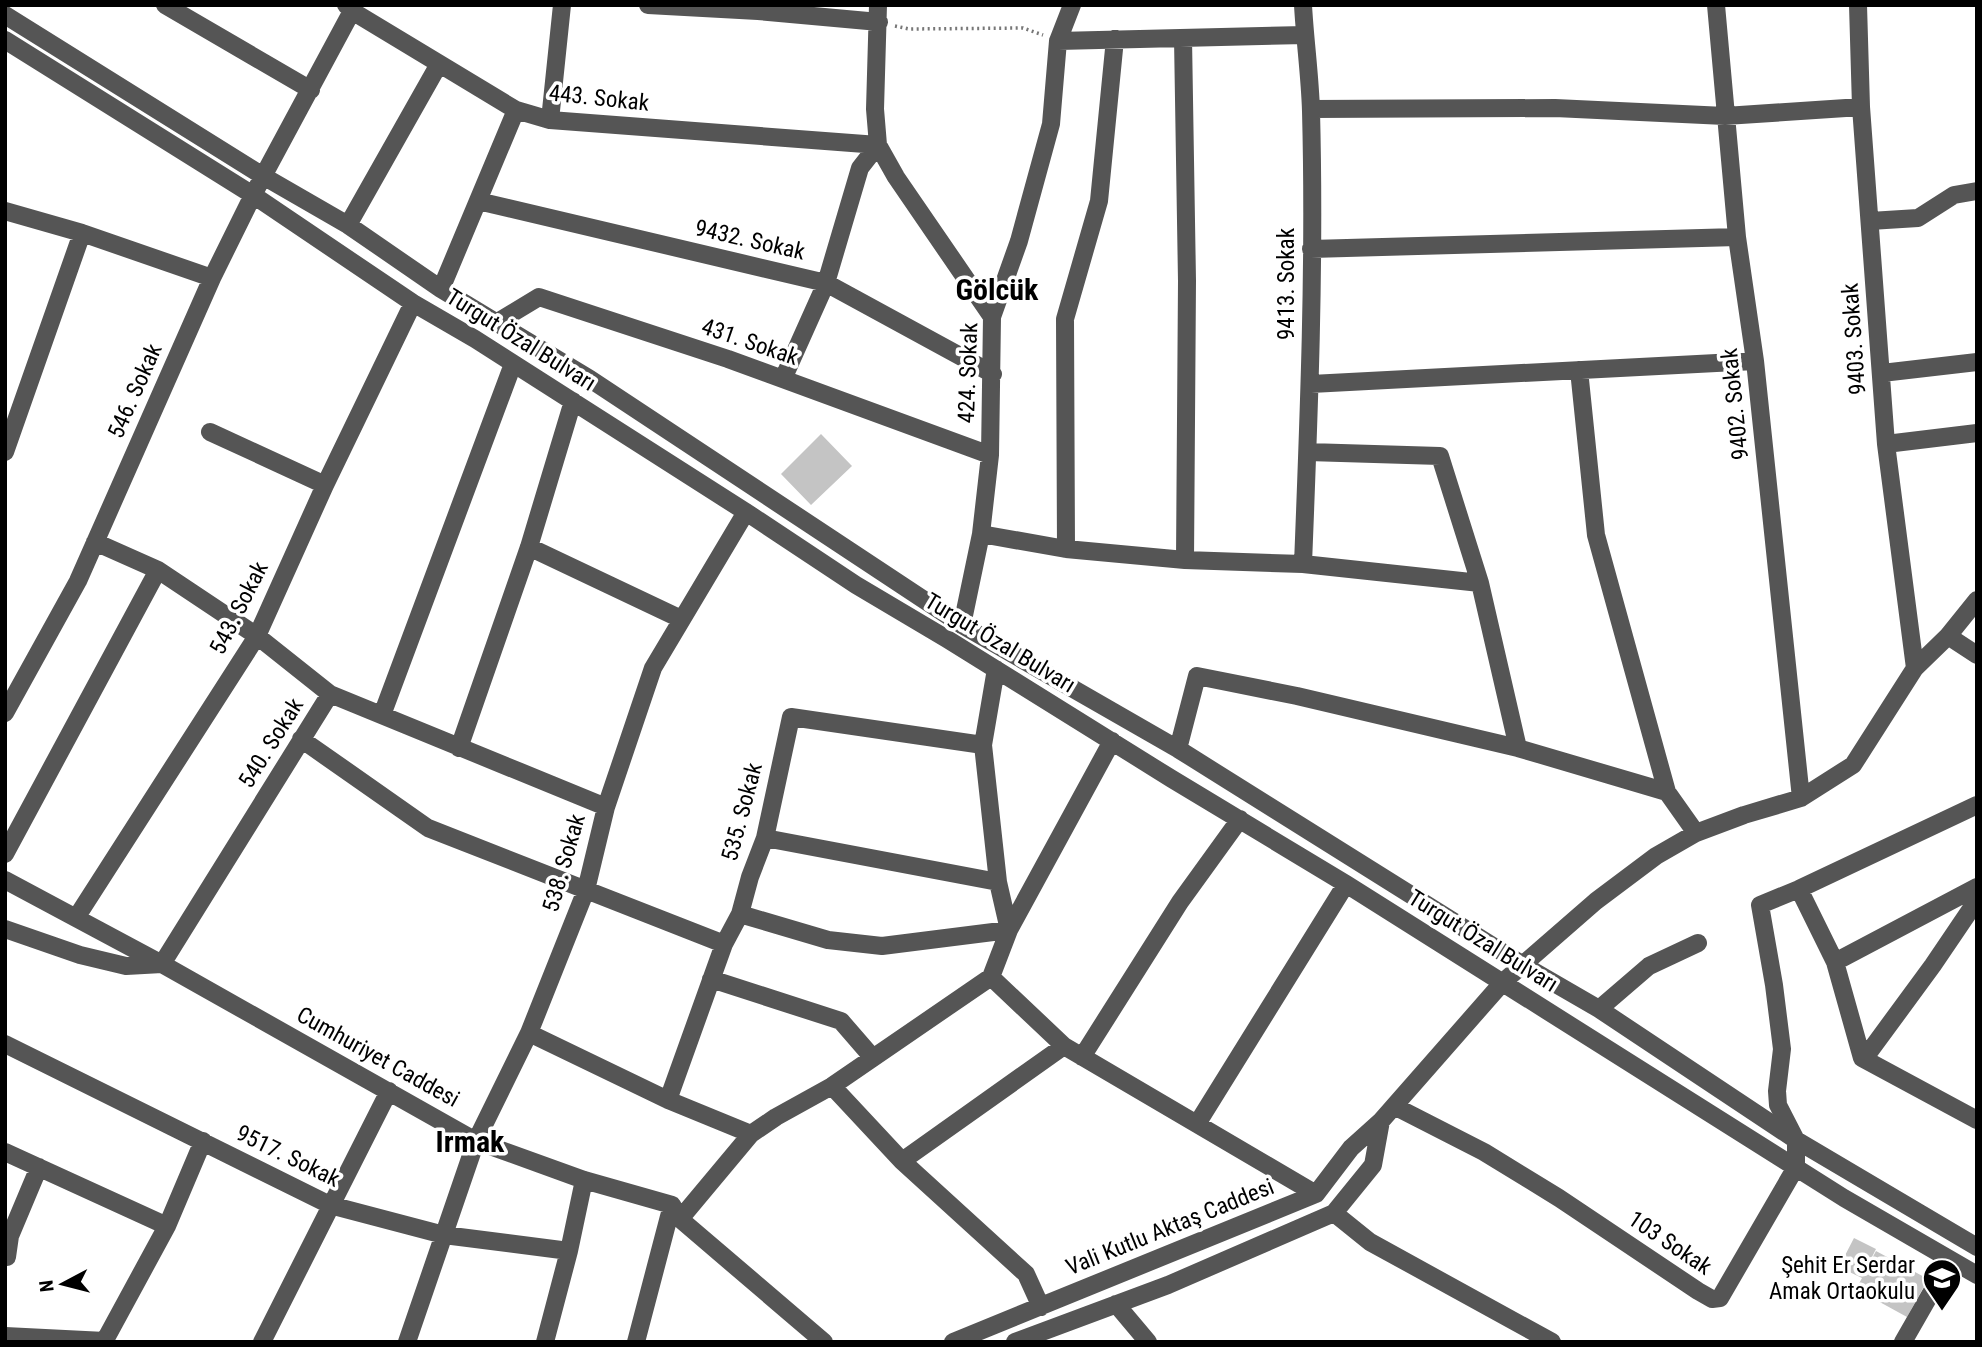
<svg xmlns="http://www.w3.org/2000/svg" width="1982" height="1347" viewBox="0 0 1982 1347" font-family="'Roboto Condensed',sans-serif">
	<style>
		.building { fill: #c4c4c4 }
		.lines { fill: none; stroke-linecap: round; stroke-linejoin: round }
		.path { stroke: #777; stroke-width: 3.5; stroke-dasharray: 2 3.5; stroke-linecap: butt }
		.minor { stroke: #555; stroke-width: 18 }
		.labels { text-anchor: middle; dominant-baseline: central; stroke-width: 7; stroke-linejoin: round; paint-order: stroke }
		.street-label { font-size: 23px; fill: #000; stroke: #fff }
		.poi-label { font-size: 23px; fill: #000; stroke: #fff; text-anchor: end }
		.district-label { font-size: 30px; font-weight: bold; fill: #000; stroke: #fff }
	</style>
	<rect width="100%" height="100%" fill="#fff"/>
	<path class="building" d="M821,434L852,466L811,505L781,474Z
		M1854,1238L1876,1249L1863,1275L1876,1251L1928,1279L1907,1317L1856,1289L1862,1278L1839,1267Z"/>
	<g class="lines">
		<path class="path" d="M895,26L909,29L1023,28L1043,35"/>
		<path class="minor" d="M165,5L311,90
			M346,5L352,11L516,110L550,120L878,145
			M648,5L758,11L879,22
			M878,5L875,109L878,145L896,177L992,317
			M1303,5C1305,41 1310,76 1311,111C1315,262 1309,413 1303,564
			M1716,5L1737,237L1755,361L1801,798
			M1858,5L1861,107L1886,444L1915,668
			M5,15L263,176L348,225L441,289L590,379L962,625L1178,749L1523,965L1599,1009L1796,1140L1977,1247
			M1183,38L1187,281L1185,560
			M5,40L253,195L413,303L475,339L746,512L856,585L947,639L1172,779L1346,884L1844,1198L1977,1275
			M1058,41L1305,35
			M1311,109L1555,108L1725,116L1861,107
			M550,120L562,5
			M478,201L826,283L993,374
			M5,211L82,233L212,278
			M1870,221L1918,218L1954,195L1977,191
			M348,225L439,64
			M1311,249L1737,237
			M441,289L516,110
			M496,323L539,297L728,359L990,455
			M1579,370L1596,535L1667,792L1696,833
			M1882,373L1977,362
			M783,379L826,283L860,168L878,145
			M1311,384L1755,361
			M210,432L325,485
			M1886,444L1977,433
			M5,452L82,233
			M1308,452L1440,456L1480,583
			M981,534L1066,549L1185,560L1303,564L1480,583L1518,748
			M95,542L158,570
			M529,547L681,619
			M1066,549L1065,319L1099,201L1115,39
			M962,625L981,534L990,455L992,317L1019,241L1051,124L1058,41L1072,5
			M1948,636L1977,655
			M5,713L78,581L212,278L253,195L352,11
			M382,715L513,364
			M301,739L428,828L724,944
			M1112,741L1009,930L991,977L1064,1046L1316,1194
			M459,748L529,547L573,401
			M1178,749L1197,676L1297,696L1518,748L1667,792
			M765,838L998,882
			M5,854L158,570L257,636L330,694L606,807
			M5,880L162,964L476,1141L584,1180L672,1205L680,1219L824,1342
			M1799,889L1835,962L1862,1058L1977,1120
			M740,914L828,940L882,946L1009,930L998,882L983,745L996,669
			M76,918L257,636L325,485L413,303
			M5,929L80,955L126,966L162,964L330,694
			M1835,962L1977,887
			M711,979L841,1021L873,1058
			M1599,1009L1649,966L1698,943
			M529,1033L668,1100L751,1134
			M5,1044L330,1205L444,1235L569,1251
			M1082,1057L1180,902L1240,819
			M1864,1059L1933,965L1977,900
			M832,1086L902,1161L1026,1274L1041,1307
			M668,1100L724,944L740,914L750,877L765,838L791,717L983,745
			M1394,1106L1484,1152L1559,1198L1698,1291L1712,1299L1720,1298L1796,1167V1140L1778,1105L1777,1091L1782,1049L1774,985L1760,905L1799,889L1977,805
			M1197,1124L1346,884
			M5,1152L167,1226
			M902,1161L1064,1046
			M1334,1213L1370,1242L1552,1342
			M680,1219L751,1134L776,1117L832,1086L991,977
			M7,1257L10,1236L39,1167
			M1116,1304L1148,1342
			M5,1336L105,1341
			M104,1342L167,1226L203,1141
			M262,1342L389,1091
			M407,1342L476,1141L529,1033L586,890L606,807L653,668L746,512
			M545,1342L569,1251L584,1180
			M636,1342L672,1205
			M953,1342L1316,1194L1351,1148L1381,1121L1503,982L1596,901L1656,856L1696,833L1744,815L1801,798L1853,765L1915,668L1948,636L1977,600
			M1015,1342L1168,1285L1334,1213L1373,1165L1381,1121
			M1903,1342L1950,1260"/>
	</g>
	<defs>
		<g id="school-pin" transform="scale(2.0125)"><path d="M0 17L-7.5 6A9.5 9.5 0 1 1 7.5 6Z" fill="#000" stroke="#fff"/><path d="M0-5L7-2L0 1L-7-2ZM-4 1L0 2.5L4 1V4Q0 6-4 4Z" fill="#fff"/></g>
	</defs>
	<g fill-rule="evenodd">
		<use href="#school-pin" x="1942" y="1278"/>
	</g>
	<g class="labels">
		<g class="street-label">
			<text transform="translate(599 98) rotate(6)">443. Sokak</text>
			<text transform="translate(750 240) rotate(13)">9432. Sokak</text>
			<text transform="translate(1286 284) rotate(-90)">9413. Sokak</text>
			<text transform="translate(1854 339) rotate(-94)">9403. Sokak</text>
			<text transform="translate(521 340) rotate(32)">Turgut Özal Bulvarı</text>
			<text transform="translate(750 342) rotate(19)">431. Sokak</text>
			<text transform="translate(968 373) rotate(-88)">424. Sokak</text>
			<text transform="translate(135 391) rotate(-66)">546. Sokak</text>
			<text transform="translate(1735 404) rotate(-96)">9402. Sokak</text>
			<text transform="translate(239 608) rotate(-63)">543. Sokak</text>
			<text transform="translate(1000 643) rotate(31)">Turgut Özal Bulvarı</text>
			<text transform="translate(271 743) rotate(-58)">540. Sokak</text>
			<text transform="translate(742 812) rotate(-75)">535. Sokak</text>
			<text transform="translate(564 863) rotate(-74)">538. Sokak</text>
			<text transform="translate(1483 941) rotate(32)">Turgut Özal Bulvarı</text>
			<text transform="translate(378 1057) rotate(29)">Cumhuriyet Caddesi</text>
			<text transform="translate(288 1156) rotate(26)">9517. Sokak</text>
			<text transform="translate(1170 1227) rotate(-22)">Vali Kutlu Aktaş Caddesi</text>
			<text transform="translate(1670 1243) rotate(34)">103 Sokak</text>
		</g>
		<g class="poi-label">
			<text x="1915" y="1265">Şehit Er Serdar<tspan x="1915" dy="26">Amak Ortaokulu</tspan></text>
		</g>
		<g class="district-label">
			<text x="997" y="289">Gölcük</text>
			<text x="470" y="1141">Irmak</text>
		</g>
	</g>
	<rect width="1982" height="1347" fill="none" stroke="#000000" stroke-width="14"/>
	<g transform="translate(63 1284) rotate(263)" stroke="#ffffff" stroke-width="5" paint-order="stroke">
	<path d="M0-5L12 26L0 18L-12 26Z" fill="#000000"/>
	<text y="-10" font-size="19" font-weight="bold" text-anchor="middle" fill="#000000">N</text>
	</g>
</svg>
